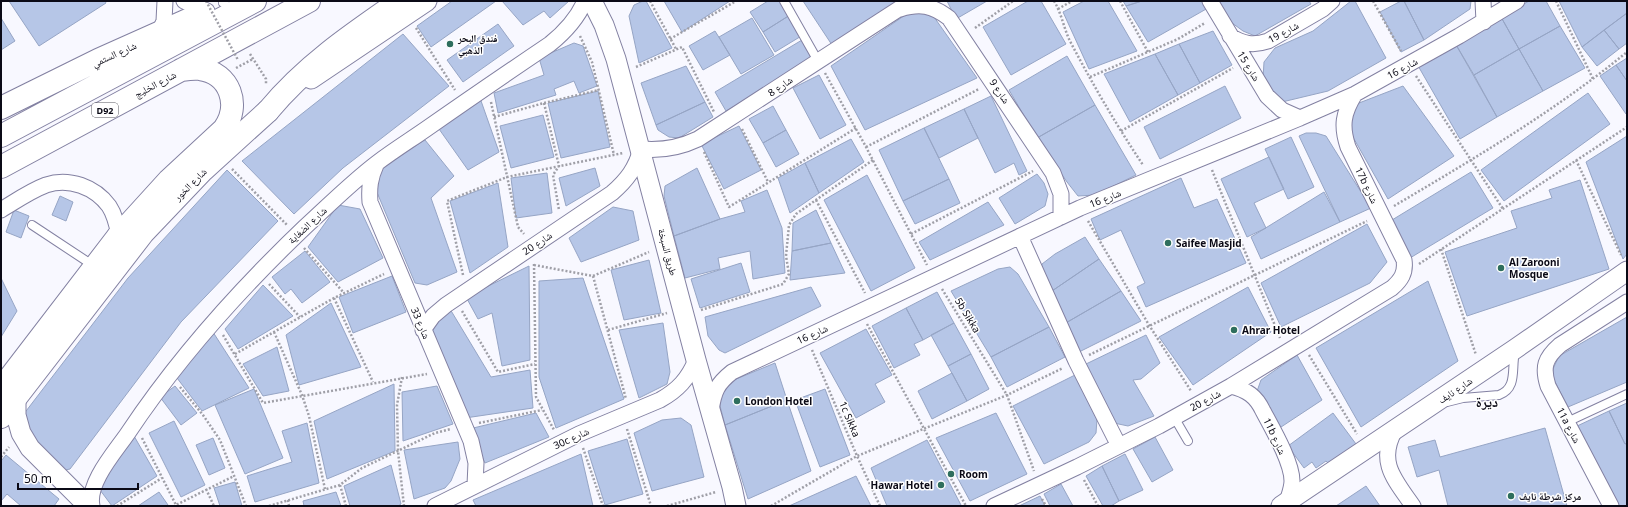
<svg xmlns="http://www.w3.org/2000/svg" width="1628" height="507" viewBox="0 0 1628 507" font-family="'Noto Sans','Noto Naskh Arabic',sans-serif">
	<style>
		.building { fill: #b6c6e7; stroke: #96a5c5 }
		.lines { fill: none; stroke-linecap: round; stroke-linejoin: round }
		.service-casing { stroke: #8381a2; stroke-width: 10 }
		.minor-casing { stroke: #8381a2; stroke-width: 17 }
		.tertiary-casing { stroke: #8381a2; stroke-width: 21 }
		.secondary-casing { stroke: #8381a2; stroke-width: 24 }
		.primary-casing { stroke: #8381a2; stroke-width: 24 }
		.path { stroke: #9f9fa7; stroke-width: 2.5; stroke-dasharray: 2 2; stroke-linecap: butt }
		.service { stroke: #fff; stroke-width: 8 }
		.minor { stroke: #fff; stroke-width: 15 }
		.tertiary { stroke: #fff; stroke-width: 19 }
		.secondary { stroke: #fff; stroke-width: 22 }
		.primary { stroke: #fff; stroke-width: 22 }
		.path-bridge { stroke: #9f9fa7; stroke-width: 2.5; stroke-dasharray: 2 2; stroke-linecap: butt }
		.poi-dot { fill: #2e6e5d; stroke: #fff; stroke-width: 1.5 }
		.labels { text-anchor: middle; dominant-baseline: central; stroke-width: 3; stroke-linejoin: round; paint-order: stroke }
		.shield { fill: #fff; stroke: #54545c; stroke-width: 1 }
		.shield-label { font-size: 9px; font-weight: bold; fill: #0b0a16 }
		.street-label { font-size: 10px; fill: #0b0a16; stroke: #fff }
		.poi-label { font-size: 10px; font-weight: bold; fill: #0b0a16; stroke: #fff; text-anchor: start }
		.district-label { font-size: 14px; font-weight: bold; fill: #0b0a16; stroke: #fff }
	</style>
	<rect width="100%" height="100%" fill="#f8f8ff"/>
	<path class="building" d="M9,1H105L106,3L39,46Z
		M452,1H496L431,47L417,26Z
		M502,1H569L550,18L544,11L523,25Z
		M643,1H646L672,48L639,63L629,16L634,5Z
		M664,1H730L682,32Z
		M768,1H781L790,15L763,32L750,12Z
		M803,1H898L832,45Z
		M947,1H987L956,19Z
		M1028,1H1041L1066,44L1011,75L983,27Z
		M1084,1H1108L1137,51L1089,69L1063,12Z
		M1123,1H1142L1126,6Z
		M1142,1H1204L1208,8L1148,42L1126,6Z
		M1217,1H1309L1311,4L1255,36L1243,31L1228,20Z
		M1351,1H1355L1386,58L1328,91L1282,102L1273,93L1263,78L1264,62L1275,48L1313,31Z
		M1401,1H1404L1424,40L1401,52L1380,12Z
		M1404,1H1471L1470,9L1424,40Z
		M1529,1H1546L1560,26L1519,49L1501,17Z
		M1559,1H1627V13L1582,47Z
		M920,8L934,17L977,78L865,130L831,66L911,11Z
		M1627,13V43L1619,49L1604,30Z
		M790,15L803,35L775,52L763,32Z
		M1501,17L1519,49L1474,75L1455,43Z
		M1,18L15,41L1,50Z
		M752,18L774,55L741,74L719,37Z
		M498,24L514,46L463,82L447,60Z
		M1560,26L1585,68L1543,91L1519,49Z
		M1604,30L1619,49L1597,66L1582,47Z
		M715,31L730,55L703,70L689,46Z
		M1213,31L1232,65L1200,83L1179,44Z
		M403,34L449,86L343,168L294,214L242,161Z
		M802,40L814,60L726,111L715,92Z
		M574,43L583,46L597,86L579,93L574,81L554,89L556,95L498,113L494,93L544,75L539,58Z
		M1455,43L1497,117L1460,139L1417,64Z
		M1179,44L1200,83L1178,95L1155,54Z
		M1519,49L1543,91L1497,117L1474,75Z
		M1155,54L1178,95L1130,122L1104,74Z
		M1067,56L1095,105L1037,138L1009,90Z
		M1627,58V81L1616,65Z
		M1616,65L1627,81V113L1626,114L1600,76Z
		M686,66L705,102L656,125L641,83Z
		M819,75L846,125L820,139L793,88Z
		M1225,86L1241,118L1160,159L1144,127Z
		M1403,86L1454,156L1388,199L1349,130V112L1359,103Z
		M598,91L610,147L561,158L548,103Z
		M1588,93L1610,124L1504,201L1481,170Z
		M991,96L1027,171L1019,175L1014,163L995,173L964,109Z
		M480,98L499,152L468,170L439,129Z
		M705,102L713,117L679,138L669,137L658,130L656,125Z
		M1095,105L1136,175L1095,195L1078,196L1067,182L1037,138Z
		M773,106L786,130L763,143L749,119Z
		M964,109L978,138L939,158L924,128Z
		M543,115L554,157L511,168L500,126Z
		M739,126L761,170L724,189L701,144Z
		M924,128L949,179L903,201L879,150Z
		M786,130L799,154L776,167L763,143Z
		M1306,133H1316L1326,136L1371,208L1340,222L1299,136Z
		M1627,136V254L1623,259L1586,162Z
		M1291,137L1314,187L1288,199L1265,149Z
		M851,139L864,162L819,193L805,163Z
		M425,140L454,176L431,198L457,272L427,285L415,283L376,190L379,168Z
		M1269,157L1284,189L1254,203L1266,228L1247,237L1221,179Z
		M805,163L819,193L790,213L778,178Z
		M595,168L600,186L566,206L559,178Z
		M697,168L720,219L674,236L664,196L665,186Z
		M227,170L278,221L181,322L70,469L61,471L22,422L23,415L128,278Z
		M1471,172L1493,208L1410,258L1392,220Z
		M547,173L552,213L516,218L511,178Z
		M1037,174L1044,183L1048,194L1045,206L1015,224L999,198Z
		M867,175L915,268L871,291L824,200Z
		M1181,178L1194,208L1217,199L1246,263L1146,307L1137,287L1145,283L1121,230L1100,240L1091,219Z
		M949,179L960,203L915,224L903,201Z
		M1580,180L1609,269L1467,316L1445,252L1517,228L1511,211L1552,198L1549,190Z
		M498,183L508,247L470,273L450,201Z
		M767,190L782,228L785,273L753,279L750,251L718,258L720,269L685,278L674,236L720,219L745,212L741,201Z
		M1324,192L1340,222L1261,259L1251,237Z
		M60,196L73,202L66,221L52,215Z
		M988,202L1004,225L930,260L919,242Z
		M338,205L360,209L383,258L338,282L308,247Z
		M613,207L633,211L639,240L581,262L569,238Z
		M14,210L29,216L21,238L6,232Z
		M816,210L831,243L792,251L793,223Z
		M1367,224L1387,262L1370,283L1281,327L1261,283Z
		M1085,237L1099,259L1049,293L1040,274L1042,264L1055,254Z
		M831,243L845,273L790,280L792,251Z
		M305,251L330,282L302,303L291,289L285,294L272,277Z
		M1099,259L1121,291L1064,324L1049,293Z
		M649,260L661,313L624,320L611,270Z
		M741,263L750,292L700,308L691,279Z
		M529,266L530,360L502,366L492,313L478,319L466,297Z
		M1010,267L1018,274L1049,327L991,357L951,291L998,269Z
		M392,276L406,312L353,333L339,297Z
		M1,278L17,311L1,337Z
		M583,278L624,399L556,428L539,377V281Z
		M1428,281L1458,361L1361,427L1316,348Z
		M263,285L293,316L238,349L225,329Z
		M811,287L821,306L725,353L719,350L708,336L705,317Z
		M1248,287L1271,332L1193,385L1159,337Z
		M1121,291L1141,321L1077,353L1064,324Z
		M937,292L954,323L923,340L906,308Z
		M331,303L361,367L299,385L286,335Z
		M906,308L923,340L914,344L920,355L894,368L872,326Z
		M450,309L491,377L530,370L533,408L465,418L431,333L442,315Z
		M1627,317V382L1568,407L1553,378V369L1559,356Z
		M663,323L670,372L667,384L639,398L619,330Z
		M954,323L971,354L948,366L931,335Z
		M1049,327L1065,357L1007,387L991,357Z
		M211,329L249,388L202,411L177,378Z
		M866,329L892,375L875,384L885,402L856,418L820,353Z
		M1146,335L1160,363L1141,379L1133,380L1154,416L1128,426L1114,423L1086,364Z
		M277,347L289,391L263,396L243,364Z
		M971,354L989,389L967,401L948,366Z
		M1297,355L1322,400L1275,431L1256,394L1261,380Z
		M775,363L787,400L725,425L720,406L721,390L729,382Z
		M952,373L967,401L932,419L918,391Z
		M1075,375L1097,419L1096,433L1089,442L1044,464L1013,406Z
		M394,384L395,451L327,479L314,421Z
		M175,386L197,413L181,425L160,397Z
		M437,386L453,424L403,441L402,392Z
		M254,389L283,458L245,474L215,405Z
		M825,389L850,455L820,467L795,400Z
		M787,400L811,471L748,499L725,425Z
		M1627,403V443L1625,444L1609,411Z
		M1609,411L1625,444L1627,443V506H1613L1575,427Z
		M536,413L549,437L485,463L469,429Z
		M996,413L1027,474L970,501L936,438Z
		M1333,413L1356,444L1329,464L1326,461L1316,468L1312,462L1304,468L1288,446Z
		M681,418L691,425L704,477L652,491L634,433L662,420Z
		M174,421L205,485L181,497L149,433Z
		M307,423L319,483L255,502L247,476L292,462L282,431Z
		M1545,428L1567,506H1448L1439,470L1417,477L1408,447L1435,440L1440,457Z
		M134,436L157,476L112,506L100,490L112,464Z
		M1155,437L1173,470L1152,482L1133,449Z
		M213,438L225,468L209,475L196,445Z
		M627,439L643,494L605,505L588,451Z
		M927,440L961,505L958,506H887L871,468Z
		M458,442L460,459L451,481L445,488L414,499L404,450Z
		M581,454L593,506H476L473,500Z
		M1125,454L1143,490L1119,501L1102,466Z
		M6,455L59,499L54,506H21L7,494L1,501V461Z
		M391,465L401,504L398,506H350L344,486Z
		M1102,466L1119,501L1111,506H1103L1086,476Z
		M856,476L871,506H789Z
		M235,482L242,506H220L214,488Z
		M1061,484L1073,506H1050L1044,494Z
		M1366,486L1380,506H1336Z
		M159,492L168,505L166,506H138Z
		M336,492L341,506H304L303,501Z
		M1040,496L1045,506H1019Z"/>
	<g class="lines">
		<g class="service-casing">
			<path id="service" d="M784,1L818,61
				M223,3L225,1
				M32,225L94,266
				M1447,402L1463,398L1499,395C1518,388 1511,368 1515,352
				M1174,417L1188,441
				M1567,422L1627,394"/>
		</g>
		<g class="minor-casing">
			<path id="minor" d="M184,1L207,11
				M1210,1L1267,96L1282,110L1300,118
				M1483,1L1484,22
				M900,9C920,3 932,5 949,18L1053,173L1061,194V217
				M159,33L164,21L165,1
				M1230,36C1243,44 1253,46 1268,41L1323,9L1332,1
				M376,165C370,178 369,188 370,202L471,441L476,463L475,485
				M1,210C16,201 30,191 46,185C69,177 95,187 109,206C115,215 117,225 119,235
				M1020,236L1076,361L1119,446
				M423,330L433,316L446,305L612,193C627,180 636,168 641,149C662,151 679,148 698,139L911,1
				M1231,386C1247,390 1256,396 1263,411C1272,428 1292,462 1292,481C1292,488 1289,495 1287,502
				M711,410C714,391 717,384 732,372L1080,208L1300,118L1355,94L1459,36L1517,1
				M1395,430C1377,462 1395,480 1413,506
				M92,506C87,483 115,452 128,433C178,358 240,289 305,227C329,205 352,182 377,163C394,150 412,139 429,127C469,99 510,71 550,44C565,32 577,19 585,1
				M435,506L579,434L660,400C678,390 688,379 696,360
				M994,506L1077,467L1159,426L1231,386L1392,288C1401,280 1406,273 1404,260L1348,147C1341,126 1343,113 1355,94
				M1611,506L1548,386C1542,367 1545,358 1560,345L1627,302"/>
		</g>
		<g class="tertiary-casing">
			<path id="tertiary" d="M592,1L604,25L616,59L696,360L732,487L736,506
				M311,79L427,1
				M16,396V415L21,433L30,448L88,506
				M1281,506L1515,349L1627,271"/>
		</g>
		<g class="secondary-casing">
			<path id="secondary" d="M1,389L119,235
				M1,417L143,233L203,170L268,111"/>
		</g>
		<g class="primary-casing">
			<path id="primary" d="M1,108L98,60L201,14
				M268,111C305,66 352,34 400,1
				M1,136L255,1
				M1,167L309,1
				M119,235L169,180L224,129C241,105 230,73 200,69C194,68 188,69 181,70"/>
		</g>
		<path class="path" d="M650,1L676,49
			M1054,1C1062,14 1064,30 1071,43C1093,85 1117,126 1143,165
			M1120,1L1148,52
			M1373,1L1401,51
			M1556,1L1593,79
			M1058,9L1072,1
			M416,28L455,90
			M975,28L1013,1
			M580,36L592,62L614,155
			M670,39L736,1
			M250,54L266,79V84
			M636,67L682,47L714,112
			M236,68L253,59
			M825,73L866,147L927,265
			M1416,76L1503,209
			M1090,77L1178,39L1205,23
			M491,102L518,227L524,234
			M544,103L559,166L553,175L559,210
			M494,117L544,103L599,90
			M742,129L768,182
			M1121,131L1233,68
			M866,147L979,89
			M704,152L729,207L856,128
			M1576,160L1621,255
			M232,169L287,225
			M1212,170L1280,338
			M816,200L865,293
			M1394,206C1475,158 1555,111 1627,52
			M1088,221L1149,325L1191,391
			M911,234L1033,171
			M304,248L344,293
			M1441,249L1476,355
			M534,264L536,397L554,430
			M1419,264L1627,127
			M534,265L593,276L649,252
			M463,275L447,201L507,177L623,153
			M593,276L626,399
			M269,284L300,317
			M942,289L1007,395L1034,471
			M334,298L373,382
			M701,310L783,284L789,274L786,256L789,225L796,214L873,160
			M462,311L498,372L535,364
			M867,324L966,506
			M608,330L667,313
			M274,332L302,395L309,416L325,489
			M223,335L263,403L427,374
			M812,350L857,456L880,506
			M235,354L334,298L384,274
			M1089,355L1367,221
			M1309,355L1357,434
			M402,377L397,405L398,451L404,506
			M180,387L203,415L220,440L246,506
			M479,423L542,410
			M627,429L651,506
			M142,438L176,505L234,476
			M583,448L603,506
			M1,457L9,447
			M1084,480L1098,506
			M340,485L346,506
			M206,489L214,506
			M1042,499L1046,506
			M288,500L289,506
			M117,506L162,478
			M269,506L340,485L362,468L435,433L451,429
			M667,506L716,492
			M771,506L857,456L1007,395L1063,368"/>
		<use href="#service" class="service"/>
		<use href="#minor" class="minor"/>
		<use href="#tertiary" class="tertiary"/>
		<use href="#secondary" class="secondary"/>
		<use href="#primary" class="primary"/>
		<path class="path-bridge" d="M206,1L238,60"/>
	</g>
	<g class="poi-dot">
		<circle cx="450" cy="44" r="4"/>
		<circle cx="1168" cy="243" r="4"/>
		<circle cx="1501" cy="268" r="4"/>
		<circle cx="1234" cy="330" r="4"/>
		<circle cx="737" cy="401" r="4"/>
		<circle cx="951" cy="474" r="4"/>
		<circle cx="941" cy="485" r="4"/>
		<circle cx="1511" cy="496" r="4"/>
	</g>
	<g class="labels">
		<rect class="shield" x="92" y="103" width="26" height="14" rx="3"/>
		<g class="shield-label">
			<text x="105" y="110">D92</text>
		</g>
		<g class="street-label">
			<text transform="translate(1283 32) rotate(-29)">شارع 19</text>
			<text transform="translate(114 54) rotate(-24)">شارع الستمي</text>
			<text transform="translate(1249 66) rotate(58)">شارع 15</text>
			<text transform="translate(1402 68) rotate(-29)">شارع 16</text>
			<text transform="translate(155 84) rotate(-28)">شارع الخليج</text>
			<text transform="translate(780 86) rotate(-34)">شارع 8</text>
			<text transform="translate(1000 91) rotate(56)">شارع 9</text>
			<text transform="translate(190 184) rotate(-45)">شارع الخور</text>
			<text transform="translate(1367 185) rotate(64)">17b شارع</text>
			<text transform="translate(1105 198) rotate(-22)">شارع 16</text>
			<text transform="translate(307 225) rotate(-43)">شارع الضغاية</text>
			<text transform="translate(537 243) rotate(-34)">شارع 20</text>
			<text transform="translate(668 252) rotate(75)">طريق السبخة</text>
			<text transform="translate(968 315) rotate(59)">5b Sikka</text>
			<text transform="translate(421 323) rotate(67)">شارع 33</text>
			<text transform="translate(812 334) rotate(-25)">شارع 16</text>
			<text transform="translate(1455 390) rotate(-34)">شارع نايف</text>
			<text transform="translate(1205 400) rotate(-29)">شارع 20</text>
			<text transform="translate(850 419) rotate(67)">1c Sikka</text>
			<text transform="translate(1569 425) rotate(62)">11a شارع</text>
			<text transform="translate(1275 436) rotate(65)">11b شارع</text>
			<text transform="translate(571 438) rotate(-25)">30c شارع</text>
		</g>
		<g class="poi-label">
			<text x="458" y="38">فندق البحر<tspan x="458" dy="12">الذهبي</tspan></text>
			<text x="1176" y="243">Saifee Masjid</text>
			<text x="1509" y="262">Al Zarooni<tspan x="1509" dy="12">Mosque</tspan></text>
			<text x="1242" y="330">Ahrar Hotel</text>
			<text x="745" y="401">London Hotel</text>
			<text x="959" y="474">Room</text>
			<text x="933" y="485" text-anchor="end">Hawar Hotel</text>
			<text x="1519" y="496">مركز شرطة نايف</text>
		</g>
		<g class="district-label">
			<text x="1487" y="401">ديرة</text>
		</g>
	</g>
	<rect width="1628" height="507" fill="none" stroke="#0b0a16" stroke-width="4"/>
	<path d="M18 483v6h120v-6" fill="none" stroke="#0b0a16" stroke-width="2"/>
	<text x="24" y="483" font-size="12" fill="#0b0a16" stroke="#ffffff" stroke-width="3" paint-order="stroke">50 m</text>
</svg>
